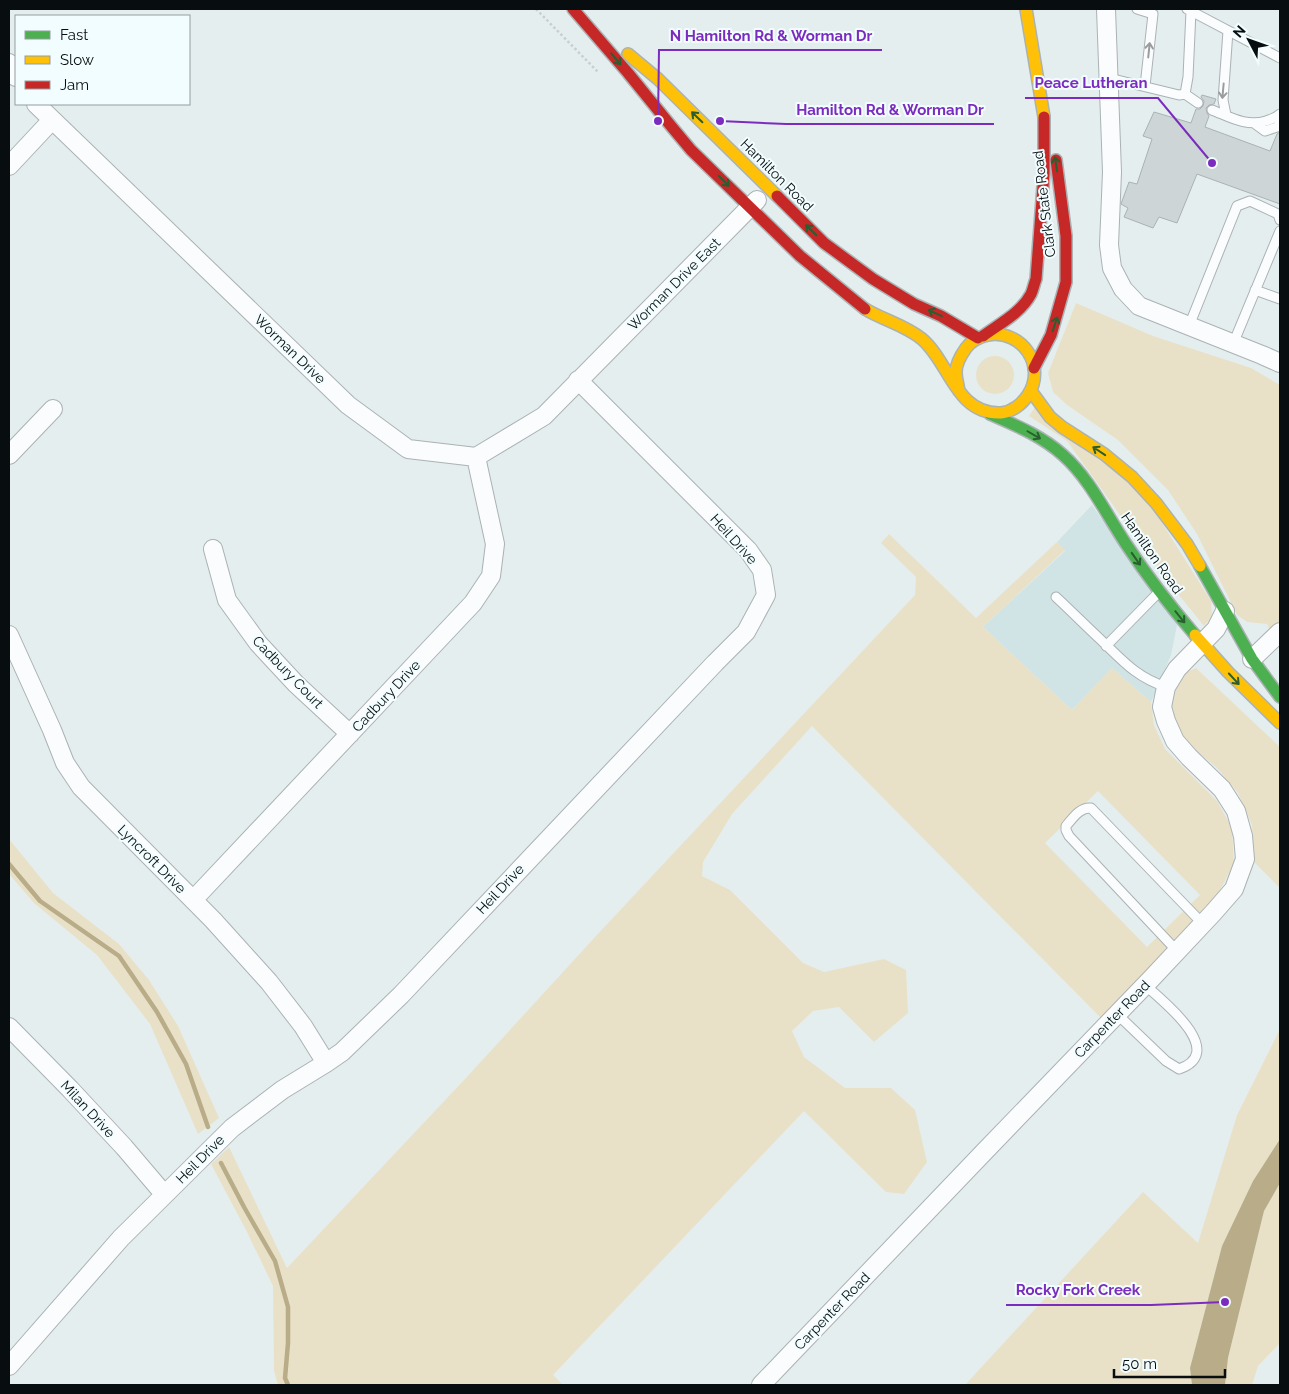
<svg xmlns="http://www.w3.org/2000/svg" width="1289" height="1394" viewBox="0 0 1289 1394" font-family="Raleway,sans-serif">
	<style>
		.built { fill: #d0e3e5 }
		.green { fill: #e9e1c7; fill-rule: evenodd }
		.water { fill: #b9ac88 }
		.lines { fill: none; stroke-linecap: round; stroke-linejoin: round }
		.stream { stroke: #b9ac88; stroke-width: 4.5 }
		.building { fill: #cdd5d6; stroke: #aab2b3 }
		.lane-casing { stroke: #abb2b3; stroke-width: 11 }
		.street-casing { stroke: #abb2b3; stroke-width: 20 }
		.fast-casing { stroke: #abb2b3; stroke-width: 14 }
		.slow-casing { stroke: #abb2b3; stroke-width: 14 }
		.jam-casing { stroke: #abb2b3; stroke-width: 14 }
		.path { stroke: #cacecf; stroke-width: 2.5; stroke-dasharray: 2.5 2.5; stroke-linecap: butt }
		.lane { stroke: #fbfcfd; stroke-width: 9 }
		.street { stroke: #fbfcfd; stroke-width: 18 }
		.fast { stroke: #4caf50; stroke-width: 11 }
		.slow { stroke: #ffc107; stroke-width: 11 }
		.jam { stroke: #c62828; stroke-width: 11 }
		.oneway { stroke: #9a9d9e }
		.oneway2 { stroke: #2a5e30 }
		.labels { text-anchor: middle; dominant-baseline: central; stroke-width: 4; stroke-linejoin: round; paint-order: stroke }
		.street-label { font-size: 14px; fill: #080e0f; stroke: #f2fdff }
		.leader { fill: none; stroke: #7b2cbf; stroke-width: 2 }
		.callout-dot { fill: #7b2cbf; stroke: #f2fdff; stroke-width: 2 }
		.callout-label { font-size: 15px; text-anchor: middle; font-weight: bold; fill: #7b2cbf; stroke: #f2fdff; stroke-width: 4; stroke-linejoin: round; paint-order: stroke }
	</style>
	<rect width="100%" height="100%" fill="#e4eeef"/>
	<path class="built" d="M1092,505L1177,625L1171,655L1151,702L1112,668L1072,710L983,627L1065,551L1057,542Z"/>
	<path class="green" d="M1076,303L1153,336L1251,368L1280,385V651L1267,624L1247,622L1237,615L1197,534L1168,490L1118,440L1067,405L1053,392L1048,373Z
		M976 375a19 19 0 1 1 38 0a19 19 0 1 1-38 0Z
		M1037,404L1140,488L1211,601L1212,617L1204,626L1166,579L1067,441L1029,416Z
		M889,534L976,618L1057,542L1065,550L983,627L1072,710L1112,668L1151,702L1154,725L1165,749L1217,801L1232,828L1234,863L1218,894L1101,1018L812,726L732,814L703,862L702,876L730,890L803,963L824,972L884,959L906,970L908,1013L874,1042L839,1007L813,1011L792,1031L804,1057L845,1088H891L915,1110L927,1162L904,1194L886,1192L804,1111L553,1375L563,1385H278L274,1371L273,1286L246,1230L211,1164L229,1147L287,1268L465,1079L596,936L915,595L916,577L881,543ZM1098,791L1200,895L1147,947L1045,843Z
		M1196,668L1280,747V888L1253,861L1252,825L1238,793L1217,768L1191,746L1175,725L1170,701L1177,685L1187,672Z
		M9,839L53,893L119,944L149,980L178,1026L219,1118L198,1134L150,1024L97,955L34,903L9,874Z
		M1280,1029V1139L1253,1181L1222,1246L1190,1368L1192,1385H965L1143,1192L1198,1243L1237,1115Z
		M1280,1183V1343L1258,1366L1252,1385H1225L1228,1358L1264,1211Z"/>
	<path class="water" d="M1280,1139V1183L1264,1211L1228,1358L1225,1385H1192L1190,1368L1222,1246L1253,1181Z"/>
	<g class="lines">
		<path class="stream" d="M9,864L40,901L119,956L157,1012L186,1064L208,1127
			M221,1163L244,1207L275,1261L288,1307V1343L285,1378L288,1385"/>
	</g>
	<path class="building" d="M1202,95L1216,99L1214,104L1209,105L1206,108L1207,113L1209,116L1205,127L1270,151L1277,134L1280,132V204L1197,174L1177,223L1159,217L1153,228L1124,217L1128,208L1121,204L1129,182L1137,184L1152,139L1143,136L1154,112L1191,123L1196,109H1200L1203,106L1204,101L1201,97Z"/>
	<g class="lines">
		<g class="lane-casing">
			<path id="lane" d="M1137,9L1153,14L1145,86
				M1187,9L1280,58
				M1109,78L1179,95L1185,94L1198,103
				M1185,94L1188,77L1191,11
				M1212,110C1230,117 1246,127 1266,121C1271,119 1276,118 1280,114
				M1226,115L1223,100L1228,31
				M1254,123L1265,131L1277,127L1280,124
				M1255,290L1280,299
				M1189,326L1237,206L1250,201L1278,214L1280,220
				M1233,344L1280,231
				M1056,597C1071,611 1086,626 1101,640C1123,661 1136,677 1166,687
				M1106,646L1157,594
				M1177,951L1069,836L1066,830V826C1073,818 1080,807 1091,808L1203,924
				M1117,1014L1166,1061L1179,1069C1228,1052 1163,1001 1145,985"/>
		</g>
		<g class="street-casing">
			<path id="street" d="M1106,9L1112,172L1109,245L1112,268L1123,289L1139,306L1262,355L1280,363
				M9,63L16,77
				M36,104L348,405L408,449L476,457L544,416L757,200
				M9,166L52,120
				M9,455L53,409
				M213,549L227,600L258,643L296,684L350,734
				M9,635L52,730L65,763L81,787L213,920L269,982L303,1026L326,1063
				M1252,659L1280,632
				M193,900L473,603L491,576L495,544L476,457
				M9,1027L70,1089L124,1147L164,1194
				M9,1366L121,1238L232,1128L282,1090L326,1063L342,1052L401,995L715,663L746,632L766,595L762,570L748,550L578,380
				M761,1385L985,1151L1151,979L1213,913L1234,889L1245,859L1243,836L1236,811L1222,789L1189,757L1175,741L1166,721L1162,707L1166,687L1177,669L1216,629L1225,611"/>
		</g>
		<g class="fast-casing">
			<path id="fast" d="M990,414C1015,425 1042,436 1063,455C1090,479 1106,514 1126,544C1147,576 1170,606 1195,635
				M1200,566L1252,659L1280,697"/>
		</g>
		<g class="slow-casing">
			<path id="slow" d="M1026,9L1044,117
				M628,54L658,79L777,196
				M865,309C883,320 905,325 922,339C950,363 956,415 1001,413C1012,412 1022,404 1028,395C1047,366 1022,329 988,335C980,337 971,341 966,348C961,355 956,363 956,372C956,378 958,385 959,391
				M1031,391L1050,417L1062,427L1104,454L1132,477L1156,503L1187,544L1200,566
				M1195,635L1228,672L1280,723"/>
		</g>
		<g class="jam-casing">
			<path id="jam" d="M573,9L628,73L671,126L691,150L800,256L865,309
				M777,196L824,243L873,279L914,304L941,316L978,338
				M983,336C999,324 1021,313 1031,294C1033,290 1034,284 1036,279L1044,173V117
				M1034,368L1051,335L1066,282V236L1056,160"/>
		</g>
		<path class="path" d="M536,9L598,72"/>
		<use href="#lane" class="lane"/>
		<use href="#street" class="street"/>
		<use href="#fast" class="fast"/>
		<use href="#slow" class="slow"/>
		<use href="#jam" class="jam"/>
	</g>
	<defs><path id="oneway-shaft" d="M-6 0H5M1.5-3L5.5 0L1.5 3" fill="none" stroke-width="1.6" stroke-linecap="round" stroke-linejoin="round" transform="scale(1.25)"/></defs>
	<g class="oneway">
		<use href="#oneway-shaft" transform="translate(1149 50) rotate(-84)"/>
		<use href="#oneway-shaft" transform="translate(1223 91) rotate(95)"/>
	</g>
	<g class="oneway2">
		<use href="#oneway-shaft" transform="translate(616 59) rotate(50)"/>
		<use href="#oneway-shaft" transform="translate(697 117) rotate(-136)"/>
		<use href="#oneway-shaft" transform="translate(1056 164) rotate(-98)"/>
		<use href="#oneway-shaft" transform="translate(724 181) rotate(45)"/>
		<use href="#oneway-shaft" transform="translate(811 230) rotate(-136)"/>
		<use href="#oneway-shaft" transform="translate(935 313) rotate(-155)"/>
		<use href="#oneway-shaft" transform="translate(1055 324) rotate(-72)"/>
		<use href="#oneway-shaft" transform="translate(1034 435) rotate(30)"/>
		<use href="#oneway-shaft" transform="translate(1099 451) rotate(-146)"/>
		<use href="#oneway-shaft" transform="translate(1136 559) rotate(55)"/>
		<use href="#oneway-shaft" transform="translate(1180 617) rotate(51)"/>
		<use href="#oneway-shaft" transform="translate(1234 679) rotate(47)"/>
	</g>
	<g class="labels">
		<g class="street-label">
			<text transform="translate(777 175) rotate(45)">Hamilton Road</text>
			<text transform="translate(1044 204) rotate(-97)">Clark State Road</text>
			<text transform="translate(674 284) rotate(-45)">Worman Drive East</text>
			<text transform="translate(290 349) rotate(44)">Worman Drive</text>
			<text transform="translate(734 539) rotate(48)">Heil Drive</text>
			<text transform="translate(1152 553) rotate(55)">Hamilton Road</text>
			<text transform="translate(288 672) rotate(46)">Cadbury Court</text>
			<text transform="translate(386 696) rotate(-47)">Cadbury Drive</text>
			<text transform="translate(152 859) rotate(45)">Lyncroft Drive</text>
			<text transform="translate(500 889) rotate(-47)">Heil Drive</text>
			<text transform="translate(1112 1019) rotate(-46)">Carpenter Road</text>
			<text transform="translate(88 1109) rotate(47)">Milan Drive</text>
			<text transform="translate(200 1159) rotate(-45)">Heil Drive</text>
			<text transform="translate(832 1311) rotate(-46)">Carpenter Road</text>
		</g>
	</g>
	<path class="leader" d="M658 121L659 50H882M1212 163L1158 98H1025M720 121L786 124H994M1225 1302L1151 1305H1006"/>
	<g class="callout-dot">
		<circle cx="658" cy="121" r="5"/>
		<circle cx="1212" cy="163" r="5"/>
		<circle cx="720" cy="121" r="5"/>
		<circle cx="1225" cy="1302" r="5"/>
	</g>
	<g class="callout-label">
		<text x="771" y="41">N Hamilton Rd &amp; Worman Dr</text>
		<text x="1091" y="88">Peace Lutheran</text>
		<text x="890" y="115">Hamilton Rd &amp; Worman Dr</text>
		<text x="1078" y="1295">Rocky Fork Creek</text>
	</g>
	<rect width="1289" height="1394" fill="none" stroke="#080e0f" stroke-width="20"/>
	<rect x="15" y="15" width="175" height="90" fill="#f2fdff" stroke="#949d9f"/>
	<rect x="25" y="31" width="25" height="8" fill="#4caf50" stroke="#949d9f"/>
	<text x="60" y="40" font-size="15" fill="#080e0f">Fast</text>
	<rect x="25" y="56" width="25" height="8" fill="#ffc107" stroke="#949d9f"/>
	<text x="60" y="65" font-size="15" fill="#080e0f">Slow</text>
	<rect x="25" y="81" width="25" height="8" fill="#c62828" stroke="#949d9f"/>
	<text x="60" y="90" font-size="15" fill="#080e0f">Jam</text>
	<g transform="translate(1249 40) rotate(311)" stroke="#f2fdff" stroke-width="4" paint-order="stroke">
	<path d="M0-4L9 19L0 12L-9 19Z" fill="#080e0f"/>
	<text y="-8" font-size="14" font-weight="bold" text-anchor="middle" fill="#080e0f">N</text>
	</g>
	<path d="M1114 1369v8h111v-8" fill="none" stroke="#080e0f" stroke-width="2.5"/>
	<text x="1122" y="1369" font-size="15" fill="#080e0f" stroke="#f2fdff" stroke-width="4" paint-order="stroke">50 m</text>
</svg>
